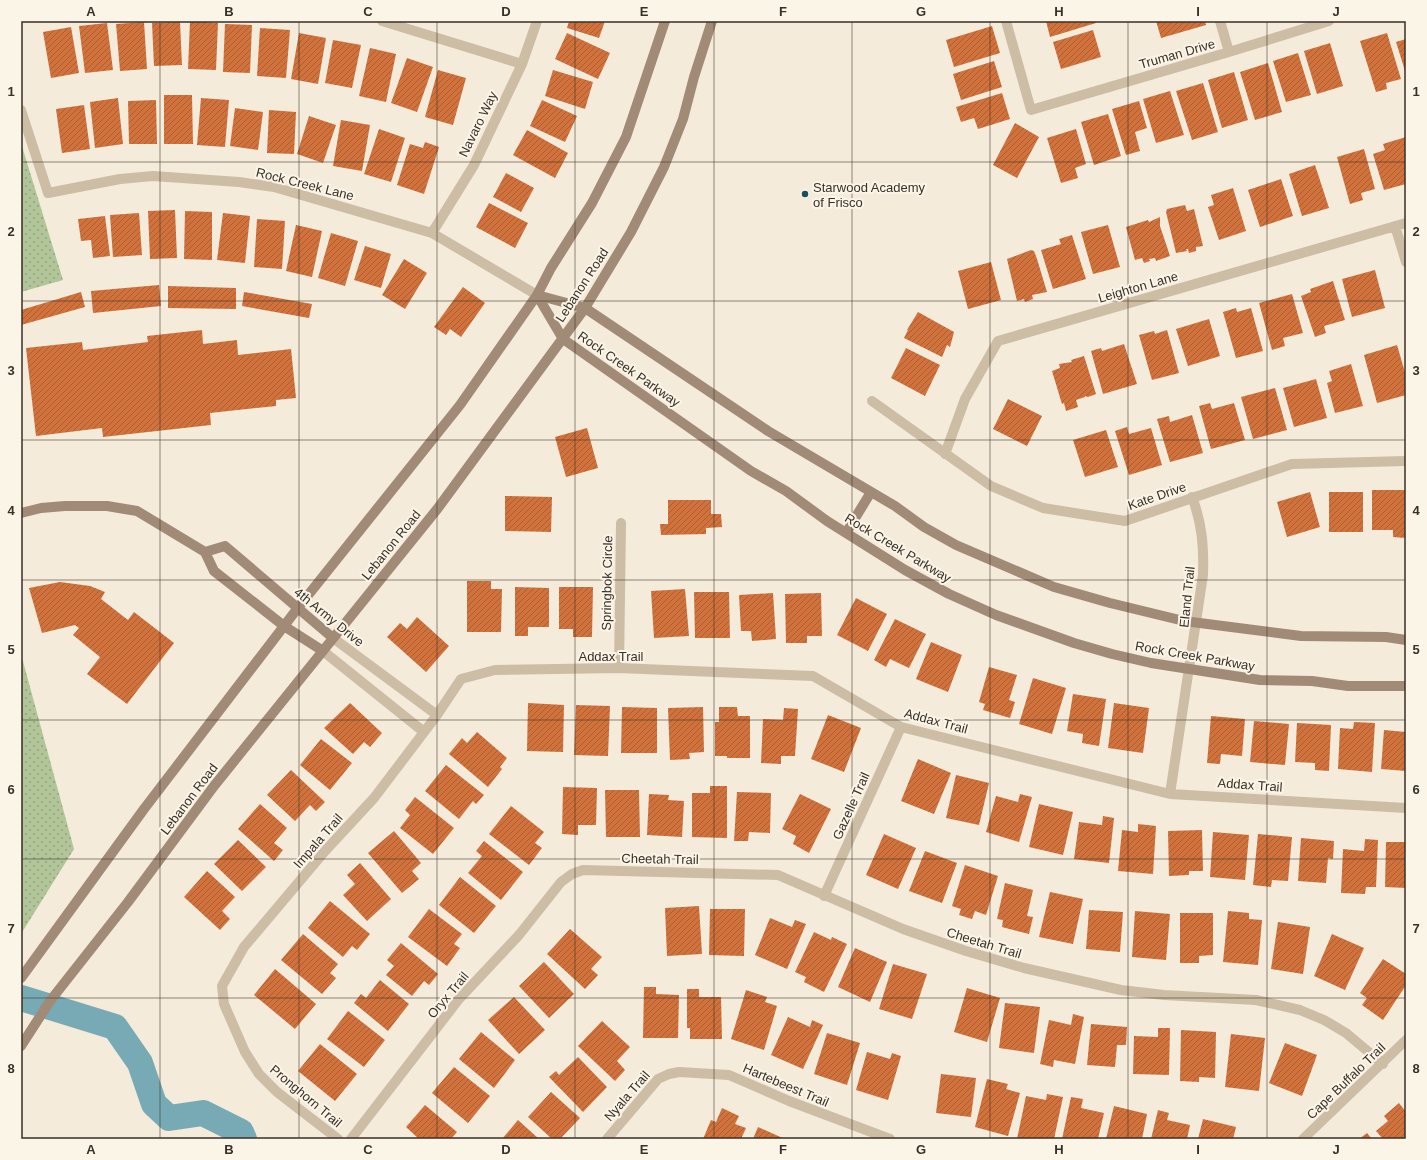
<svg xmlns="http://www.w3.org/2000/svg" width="1427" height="1160" viewBox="0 0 1427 1160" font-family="Helvetica,sans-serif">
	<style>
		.park { fill: url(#park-dots) }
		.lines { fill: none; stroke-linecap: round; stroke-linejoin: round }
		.river { stroke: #77aab4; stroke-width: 26 }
		.building { fill: url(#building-hatch) }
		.street { stroke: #cebda5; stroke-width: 10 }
		.secondary { stroke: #a28b76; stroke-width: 10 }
		.grid { fill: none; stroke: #392f27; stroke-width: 1; stroke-opacity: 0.55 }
		.poi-dot { fill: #18515e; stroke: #fbf5e8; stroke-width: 1.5 }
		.labels { text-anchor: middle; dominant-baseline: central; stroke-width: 4; stroke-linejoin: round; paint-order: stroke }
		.street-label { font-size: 13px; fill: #392f27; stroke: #fbf5e8 }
		.poi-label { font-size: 13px; fill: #392f27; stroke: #fbf5e8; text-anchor: start }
		.neatline { fill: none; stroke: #392f27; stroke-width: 1.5 }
		.grid-label { font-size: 13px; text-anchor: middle; font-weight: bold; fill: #392f27 }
	</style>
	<defs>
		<pattern id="park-dots" width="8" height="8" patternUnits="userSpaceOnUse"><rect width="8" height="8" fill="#b1c599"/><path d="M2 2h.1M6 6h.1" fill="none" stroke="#91a07d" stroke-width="1.8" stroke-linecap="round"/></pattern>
		<pattern id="building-hatch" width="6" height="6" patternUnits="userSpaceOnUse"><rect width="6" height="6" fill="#d1723c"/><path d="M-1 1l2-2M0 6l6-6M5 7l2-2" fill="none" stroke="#ab5e32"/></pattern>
	</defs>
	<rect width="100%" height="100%" fill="#f4ebdb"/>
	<path class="park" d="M21,143L63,280L21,292Z
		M21,654L74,849L21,934Z"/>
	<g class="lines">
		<path class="river" d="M21,998L115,1027L140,1063L154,1104L169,1118L203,1113L241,1132L244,1139"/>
	</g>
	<path class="building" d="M190,21L218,23L216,70L188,69Z
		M569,21H605L599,38L567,28Z
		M1046,21H1095L1096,23L1050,37Z
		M1156,21H1205L1206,25L1161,38Z
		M144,22L147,69L120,71L116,24Z
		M180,22L182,65L154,66L152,23Z
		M107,23L113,70L85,73L79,26Z
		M225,24L252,25L250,73L223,72Z
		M992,26L1000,53L954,67L946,40Z
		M71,27L79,73L51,78L43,32Z
		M260,28L290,30L286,78L257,76Z
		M1093,30L1101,57L1061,69L1053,42Z
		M299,33L326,38L318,84L291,79Z
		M567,33L610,53L598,79L555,59Z
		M1387,33L1401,79L1386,83L1387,89L1376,92L1360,41Z
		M1406,39V74L1396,42Z
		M333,40L361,45L352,88L325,83Z
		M1330,43L1343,86L1317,94L1304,51Z
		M370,48L396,54L386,102L359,96Z
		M1298,53L1311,95L1286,102L1273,61Z
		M407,58L433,67L417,112L391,103Z
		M994,61L1002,87L961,100L953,74Z
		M1268,63L1282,112L1255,120L1240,72Z
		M438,70L466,78L453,125L425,117Z
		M553,70L593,82L585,109L545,96Z
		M1234,72L1248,120L1222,128L1208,80Z
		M1203,83L1218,132L1192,140L1176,91Z
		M1170,91L1184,135L1156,143L1143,99Z
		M1002,93L1010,119L978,129L974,118L961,122L956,107Z
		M164,95H192L193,144H164Z
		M118,98L123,144L95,148L90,102Z
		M201,98L229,100L225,147L197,145Z
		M156,100L157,144H129L128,101Z
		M542,100L577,116L565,142L530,126Z
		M1139,101L1147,128L1135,132L1140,151L1126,155L1112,109Z
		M84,105L90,149L62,153L56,109Z
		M235,108L263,112L258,150L230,146Z
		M269,110L296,112L294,154L267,153Z
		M1108,114L1121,156L1094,165L1081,122Z
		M309,116L336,125L323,163L297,154Z
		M341,120L370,125L362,171L333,166Z
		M1015,123L1039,137L1017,178L993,165Z
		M379,129L405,138L391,182L364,174Z
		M1076,129L1086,164L1075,168L1078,178L1061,183L1047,138Z
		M527,130L568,153L555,178L513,155Z
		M1406,137V184L1384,190L1373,154L1385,150L1383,144Z
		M425,142L439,147L424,194L397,185L410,144L423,148Z
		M1364,149L1375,189L1361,193L1363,200L1350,204L1337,157Z
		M1315,165L1329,208L1302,216L1289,174Z
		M506,173L534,188L521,212L493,197Z
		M1281,179L1293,216L1260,227L1248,190Z
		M1233,188L1246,231L1219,240L1208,207L1214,205L1211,195Z
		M489,203L528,223L515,248L476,227Z
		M1185,205L1187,211L1194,209L1203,246L1196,247V251L1189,253L1188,249H1186L1187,251L1176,253L1166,212L1167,209Z
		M175,210L177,258L150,259L148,211Z
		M185,211L212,212V260L184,259Z
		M139,213L142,255L113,257L110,215Z
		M223,213L250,216L245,263L217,260Z
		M105,216L110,256L93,258L91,240L81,241L78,219Z
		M1160,217V226L1170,256L1156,261L1155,258L1149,259L1150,261L1144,263L1142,258L1135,260L1126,227L1148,220L1149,222Z
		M257,219L285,221L282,269L254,267Z
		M296,225L322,231L312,277L286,271Z
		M1108,225L1120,267L1093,274L1081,232Z
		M331,233L358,241L345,286L318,278Z
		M1072,235L1086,279L1053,289L1041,250L1061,244L1059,239Z
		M365,246L391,254L381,288L354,280Z
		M1031,250L1034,251L1037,259L1047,292L1032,295L1033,299L1025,302L1024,299L1017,301L1007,259Z
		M404,259L427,273L405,309L382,295Z
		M991,262L1001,300L968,309L958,271Z
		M1375,270L1385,308L1352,317L1342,279Z
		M1333,281L1345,320L1324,326L1326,333L1315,337L1301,296L1311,292L1310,289Z
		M159,285L161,306L93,313L91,291Z
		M168,286L236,288V309L168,308Z
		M463,287L485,303L461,337L450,329L446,335L434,327Z
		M81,292L85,307L21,325V310Z
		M244,292L312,304L309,318L242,306Z
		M1292,294L1303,333L1283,338L1285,346L1272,350L1259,303Z
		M1236,308L1237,312L1251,308L1263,351L1236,358L1223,312Z
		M918,312L954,332L950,347L947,345L942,357L904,338L908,330H907Z
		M1209,319L1220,356L1188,366L1176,329Z
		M202,330L203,344L237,340L238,355L291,349L296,398L276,400V406L210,413L211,425L103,437L102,428L36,436L26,348L82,342L83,350L148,342L147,336Z
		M1167,330L1179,373L1152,380L1139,335L1154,331L1155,334Z
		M1124,344L1137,384L1103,394L1091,351L1101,348L1102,351Z
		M1397,345L1406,376V395L1377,403L1364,355Z
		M906,348L940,365L925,396L891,378Z
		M1084,356L1096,394L1088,397L1085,396V397L1076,400L1078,407L1066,411L1064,403L1062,404L1052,371L1060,368L1059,364L1072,362L1071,360Z
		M1351,364L1363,406L1335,413L1327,383L1332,381L1329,371Z
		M1316,379L1327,418L1294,427L1283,388Z
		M1275,388L1287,430L1253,439L1241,397Z
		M1008,399L1042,416L1027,446L993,429Z
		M1210,403L1212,409L1234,403L1245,440L1211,449L1199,406Z
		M1192,415L1203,453L1170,462L1157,419L1169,416L1170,422Z
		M1127,427L1129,434L1151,428L1162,465L1129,475L1115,431Z
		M587,428L598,468L566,477L555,437Z
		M1106,430L1118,467L1085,477L1073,440Z
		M1372,490H1406V538L1393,537V530H1372Z
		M1310,492L1320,527L1287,537L1277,502Z
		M1329,492H1363V532H1329Z
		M505,496L552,497L551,532L505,531Z
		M668,500H711V514H721L722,527L706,528V534L661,535L660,524H668Z
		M467,581H491V589H502L501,632H467Z
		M60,582L90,586L105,592L101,599L128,620L134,612L174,643L127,704L87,674L100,657L73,635L79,628L75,625L42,633L29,588Z
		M515,587L549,588V627H528V636H515Z
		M559,587H593L592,637H573V629H559Z
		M685,589L689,636L654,638L651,591Z
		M694,592H729L730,638H695Z
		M773,593L776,639L752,641L751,631H741L739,595Z
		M821,593L822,636H807V643H786L785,594Z
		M856,598L887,614L868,651L837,635Z
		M417,617L449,646L426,672L387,637L400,623L407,629Z
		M895,619L926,634L909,668L890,659L886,667L874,660Z
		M931,642L962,655L948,692L916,679Z
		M989,667L1017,675L1009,700L1015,702L1010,718L983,710L985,704L979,702Z
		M1033,678L1066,688L1052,734L1019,724Z
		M1073,694L1106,699L1099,746L1082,743L1083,734L1067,731Z
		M350,703L382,733L370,747L364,742L353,754L324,728Z
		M528,703L564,705L563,752L527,751Z
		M1114,703L1149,708L1143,753L1108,748Z
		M576,705L610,706L608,756L574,755Z
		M622,707L657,708V753H621Z
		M703,707L704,752L689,753L690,759L670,760L668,708Z
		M719,707H737L738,716H750V758H727V756H715V722H719Z
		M784,708L798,709L795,756H781V764L761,763L763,719L783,720Z
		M828,715L861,728L844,772L811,759Z
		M1211,716L1245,719L1242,756L1221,754L1220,764L1207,763Z
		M1254,721L1289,724L1285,765L1250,762Z
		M1354,722L1375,723L1372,772L1338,769L1340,728L1353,729Z
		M1297,723L1331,725L1329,771L1315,770V763L1295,762Z
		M1384,730L1406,732V771L1381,769Z
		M477,732L507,758L500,767L502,769L488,787L449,754L462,738L467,743Z
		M321,739L352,763L330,790L300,765Z
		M918,759L951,773L934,814L901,801Z
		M446,765L484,795L476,804L473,801L459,819L425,791Z
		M291,770L325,802L316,811L310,805L295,821L267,795Z
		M956,775L989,783L979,825L946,818Z
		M710,786H727V838L692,837V793H710Z
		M563,787L597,788L596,825H578V835L562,834Z
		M605,790H639L640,837H606Z
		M737,792L771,793L770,833L749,832L748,841H734Z
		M649,794L669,795L668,800L684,801L682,837L647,835Z
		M800,794L831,809L809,853L793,844L796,836L782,829Z
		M1020,794L1032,797L1019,842L986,832L996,796L1018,802Z
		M415,797L454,828L433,854L400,828L410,815L405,810Z
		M260,804L287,828L274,843L283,850L274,861L238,829Z
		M1039,804L1073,812L1063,855L1029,847Z
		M511,806L544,832L535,843L542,848L529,865L489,834Z
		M1103,816L1114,818L1109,863L1074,859L1079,822L1102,825Z
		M1138,824L1156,826L1153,874L1118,871L1122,830L1138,832Z
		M1202,830L1203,871H1189V875L1169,876L1168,831Z
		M394,831L421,863L412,871L419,879L402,893L368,853Z
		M1213,832L1249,835L1245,880L1210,877Z
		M884,834L916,848L898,889L866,875Z
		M1258,834L1292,837L1288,881L1272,880L1271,887L1253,885Z
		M1301,838L1334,841L1333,859L1328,858L1326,883L1298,881Z
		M1365,839L1378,840L1376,887H1366L1365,894L1341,893L1343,849L1364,851Z
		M238,840L266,867L242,891L214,864Z
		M484,841L523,872L501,900L468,873L482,856L476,851Z
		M1386,842H1406V888L1385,887Z
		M925,851L957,863L942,903L909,891Z
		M360,863L391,899L367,921L343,895L355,884L347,875Z
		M965,865L998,876L986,915L975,911L972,919L959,915L961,909L952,906Z
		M207,871L235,897L222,911L230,919L220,930L184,897Z
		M460,877L496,906L474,933L439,905Z
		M1005,883L1033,890L1027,916L1033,917L1029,934L1002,927L1003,920L997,919Z
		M1050,892L1083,899L1073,944L1039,937Z
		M330,901L370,934L357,950L352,946L343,957L308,928Z
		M699,906L702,954L667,956L665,908Z
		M429,909L462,934L454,944L460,948L447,966L408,937Z
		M710,909H745L744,956L709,955Z
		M1089,910L1123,912L1120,952L1086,949Z
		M1135,911L1170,914L1166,960L1132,957Z
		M1228,911L1249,913V919L1262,920L1258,965L1223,962Z
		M1180,913H1213V955L1199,956V963H1180Z
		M770,918L792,927L795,920L806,924L787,969L755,955Z
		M1278,922L1310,927L1303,974L1271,969Z
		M570,929L602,957L591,969L598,975L585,989L547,954Z
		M814,932L831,940L832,937L847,944L824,992L804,982L806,977L795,972Z
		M303,934L338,964L330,973L336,978L322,994L281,960Z
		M1332,934L1364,948L1345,990L1314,976Z
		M401,943L438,974L429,985L424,981L412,996L386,975L394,966L387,960Z
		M855,948L887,962L870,1002L838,987Z
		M1383,959L1406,974V985L1383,1020L1362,1005L1367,998L1360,993Z
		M544,962L574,994L549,1018L519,986Z
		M893,964L927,974L912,1019L879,1009Z
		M275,969L316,1004L295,1029L254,995Z
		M380,980L409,1004L388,1031L354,1003L361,994L366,998Z
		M644,987H656V994L679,995L678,1038H643Z
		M967,988L1000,998L987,1042L954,1032Z
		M687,989H699V997H721L722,1039H690V1028H687Z
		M746,990L767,997L765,1002L777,1006L764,1050L731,1039Z
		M514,997L545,1030L519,1054L488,1020Z
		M1005,1003L1040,1007L1034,1053L999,1048Z
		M348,1011L385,1040L364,1067L327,1039Z
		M1073,1014L1084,1017L1075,1064L1054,1060L1053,1067L1040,1064L1049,1020L1071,1025Z
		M788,1017L810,1027L812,1020L823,1025L803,1069L771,1055Z
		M602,1021L630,1047L617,1061L625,1070L615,1081L578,1046Z
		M1091,1024L1127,1027L1126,1045H1117L1115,1067L1087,1065Z
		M1158,1028H1170L1169,1075L1133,1074L1134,1036L1158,1037Z
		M1181,1030L1216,1032L1215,1078L1199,1077V1082L1180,1081Z
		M481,1032L515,1060L494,1088L459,1059Z
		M827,1033L860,1043L847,1085L814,1074Z
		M1231,1034L1265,1038L1259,1091L1225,1087Z
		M1285,1043L1317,1055L1302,1096L1269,1083Z
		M320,1044L357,1074L335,1101L298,1071Z
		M867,1052L890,1059L892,1053L901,1056L888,1100L856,1090Z
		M578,1057L607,1087L583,1112L549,1077L556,1071L559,1075Z
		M454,1067L490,1096L468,1123L432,1093Z
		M941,1074L976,1078L971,1117L936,1113Z
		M987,1079L1008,1084L1006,1089L1020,1093L1008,1136L975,1127Z
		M551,1092L580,1118L560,1139H552L528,1117Z
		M1047,1094L1063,1097L1054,1139H1017L1026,1096L1046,1100Z
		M1071,1097L1083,1099L1081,1108L1104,1113L1098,1139H1062Z
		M1399,1103L1406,1112V1139H1383L1376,1131L1388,1121L1384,1116Z
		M425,1105L457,1132L451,1139H419L406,1127Z
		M1114,1106L1147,1114L1142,1139H1106Z
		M722,1108L739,1116L735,1124L746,1128L741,1139H703L711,1120L716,1122Z
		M1158,1110L1169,1113L1167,1120L1190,1125L1187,1139H1151Z
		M1203,1119L1236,1127L1233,1139H1198Z
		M518,1120L539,1139H502Z
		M758,1127L785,1139H753Z
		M1367,1133L1372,1139H1359Z"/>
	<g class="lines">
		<path class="street" d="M382,21L522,64
			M1006,21L1031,110L1229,52L1329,21
			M1220,21L1229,52
			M21,110L48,193L120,179L153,176L239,182L274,187L432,233L537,295
			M1395,226L1406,262
			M432,233L474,165L522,64L537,21
			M872,401L991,486L1043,508L1125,521L1292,464L1406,461
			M945,454L965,399L998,341L1406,223
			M333,638L437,715
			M323,651L424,732
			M619,668L621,523
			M1170,794L1203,575C1204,547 1202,523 1192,497
			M824,896L901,727
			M338,1139L277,1092L259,1074L245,1052L224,1004L222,986L244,947L325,851L374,798L437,715L461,679L495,670L619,668L813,676L901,727L1170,794L1406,808
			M351,1139L459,999L519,935L561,882L572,874L583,870L778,875L903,929L966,951L1024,968L1121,990L1164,995L1256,1000L1300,1010L1324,1020L1346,1033L1383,1064
			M607,1139L658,1079L669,1074L679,1072L729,1075L789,1101L890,1139
			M1303,1139L1406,1040"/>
		<path class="secondary" d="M537,295L563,339L751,471L786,491L827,521L905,570L949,594L996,615L1074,643L1112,654L1151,663L1260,680L1312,681L1348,686H1406
			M537,295L585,308L768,431L895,506L924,527L956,545L1054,587L1110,603L1184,621L1301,636L1386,637L1406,640
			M21,513L41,508L65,506H107L137,511L205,552L214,571L284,626L323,651
			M846,533L871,492
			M205,552L225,546L333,638
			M21,978L144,809L297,609L460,405L537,295L551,268L592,203L626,137L665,21
			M21,1046L50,1001L128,902L214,786L438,508L585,308L631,232L664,167L683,119L694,77L712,21"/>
	</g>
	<path class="grid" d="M160,21V1139M299,21V1139M437,21V1139M575,21V1139M714,21V1139M852,21V1139M990,21V1139M1128,21V1139M1267,21V1139M21,162H1406M21,301H1406M21,440H1406M21,580H1406M21,720H1406M21,859H1406M21,998H1406"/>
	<circle class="poi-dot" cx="805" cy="194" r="4"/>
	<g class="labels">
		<g class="street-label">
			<text transform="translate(1177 54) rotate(-16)">Truman Drive</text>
			<text transform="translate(478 124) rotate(-64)">Navaro Way</text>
			<text transform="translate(305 184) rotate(14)">Rock Creek Lane</text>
			<text transform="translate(582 285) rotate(-57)">Lebanon Road</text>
			<text transform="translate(1138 287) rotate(-16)">Leighton Lane</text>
			<text transform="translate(629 369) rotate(35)">Rock Creek Parkway</text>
			<text transform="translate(1157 496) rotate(-19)">Kate Drive</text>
			<text transform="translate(391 545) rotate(-51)">Lebanon Road</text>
			<text transform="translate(898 548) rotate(31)">Rock Creek Parkway</text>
			<text transform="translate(607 583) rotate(-89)">Springbok Circle</text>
			<text transform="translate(1187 597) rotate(-84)">Eland Trail</text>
			<text transform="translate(329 617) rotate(39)">4th Army Drive</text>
			<text x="611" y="656">Addax Trail</text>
			<text transform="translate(1195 656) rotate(10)">Rock Creek Parkway</text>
			<text transform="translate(936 721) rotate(15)">Addax Trail</text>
			<text transform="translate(1250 785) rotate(4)">Addax Trail</text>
			<text transform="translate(189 799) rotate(-53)">Lebanon Road</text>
			<text transform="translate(851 806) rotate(-66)">Gazelle Trail</text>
			<text transform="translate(318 841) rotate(-49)">Impala Trail</text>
			<text transform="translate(660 859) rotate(1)">Cheetah Trail</text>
			<text transform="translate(984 943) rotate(17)">Cheetah Trail</text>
			<text transform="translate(448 995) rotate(-50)">Oryx Trail</text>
			<text transform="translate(1346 1081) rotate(-44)">Cape Buffalo Trail</text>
			<text transform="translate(786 1085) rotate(23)">Hartebeest Trail</text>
			<text transform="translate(306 1096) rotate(40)">Pronghorn Trail</text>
			<text transform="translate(627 1096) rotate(-49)">Nyala Trail</text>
		</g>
		<g class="poi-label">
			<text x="813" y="187">Starwood Academy<tspan x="813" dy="15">of Frisco</tspan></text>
		</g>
	</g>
	<rect width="1427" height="1160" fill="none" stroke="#fbf5e8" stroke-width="44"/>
	<rect x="22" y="22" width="1383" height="1116" class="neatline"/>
	<g class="grid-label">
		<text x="91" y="16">A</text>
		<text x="229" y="16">B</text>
		<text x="368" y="16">C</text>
		<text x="506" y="16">D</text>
		<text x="644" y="16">E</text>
		<text x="783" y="16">F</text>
		<text x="921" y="16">G</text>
		<text x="1059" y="16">H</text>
		<text x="1198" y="16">I</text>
		<text x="1336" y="16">J</text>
		<text x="11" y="96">1</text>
		<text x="1416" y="96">1</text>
		<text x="11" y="236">2</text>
		<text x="1416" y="236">2</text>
		<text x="11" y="375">3</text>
		<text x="1416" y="375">3</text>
		<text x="11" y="515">4</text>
		<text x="1416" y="515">4</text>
		<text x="11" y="654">5</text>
		<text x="1416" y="654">5</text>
		<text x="11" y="794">6</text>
		<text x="1416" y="794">6</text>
		<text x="11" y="933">7</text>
		<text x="1416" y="933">7</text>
		<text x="11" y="1073">8</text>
		<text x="1416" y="1073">8</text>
		<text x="91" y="1154">A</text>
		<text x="229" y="1154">B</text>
		<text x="368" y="1154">C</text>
		<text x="506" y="1154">D</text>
		<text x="644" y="1154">E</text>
		<text x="783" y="1154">F</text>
		<text x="921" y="1154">G</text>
		<text x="1059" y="1154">H</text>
		<text x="1198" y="1154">I</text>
		<text x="1336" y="1154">J</text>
	</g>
</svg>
